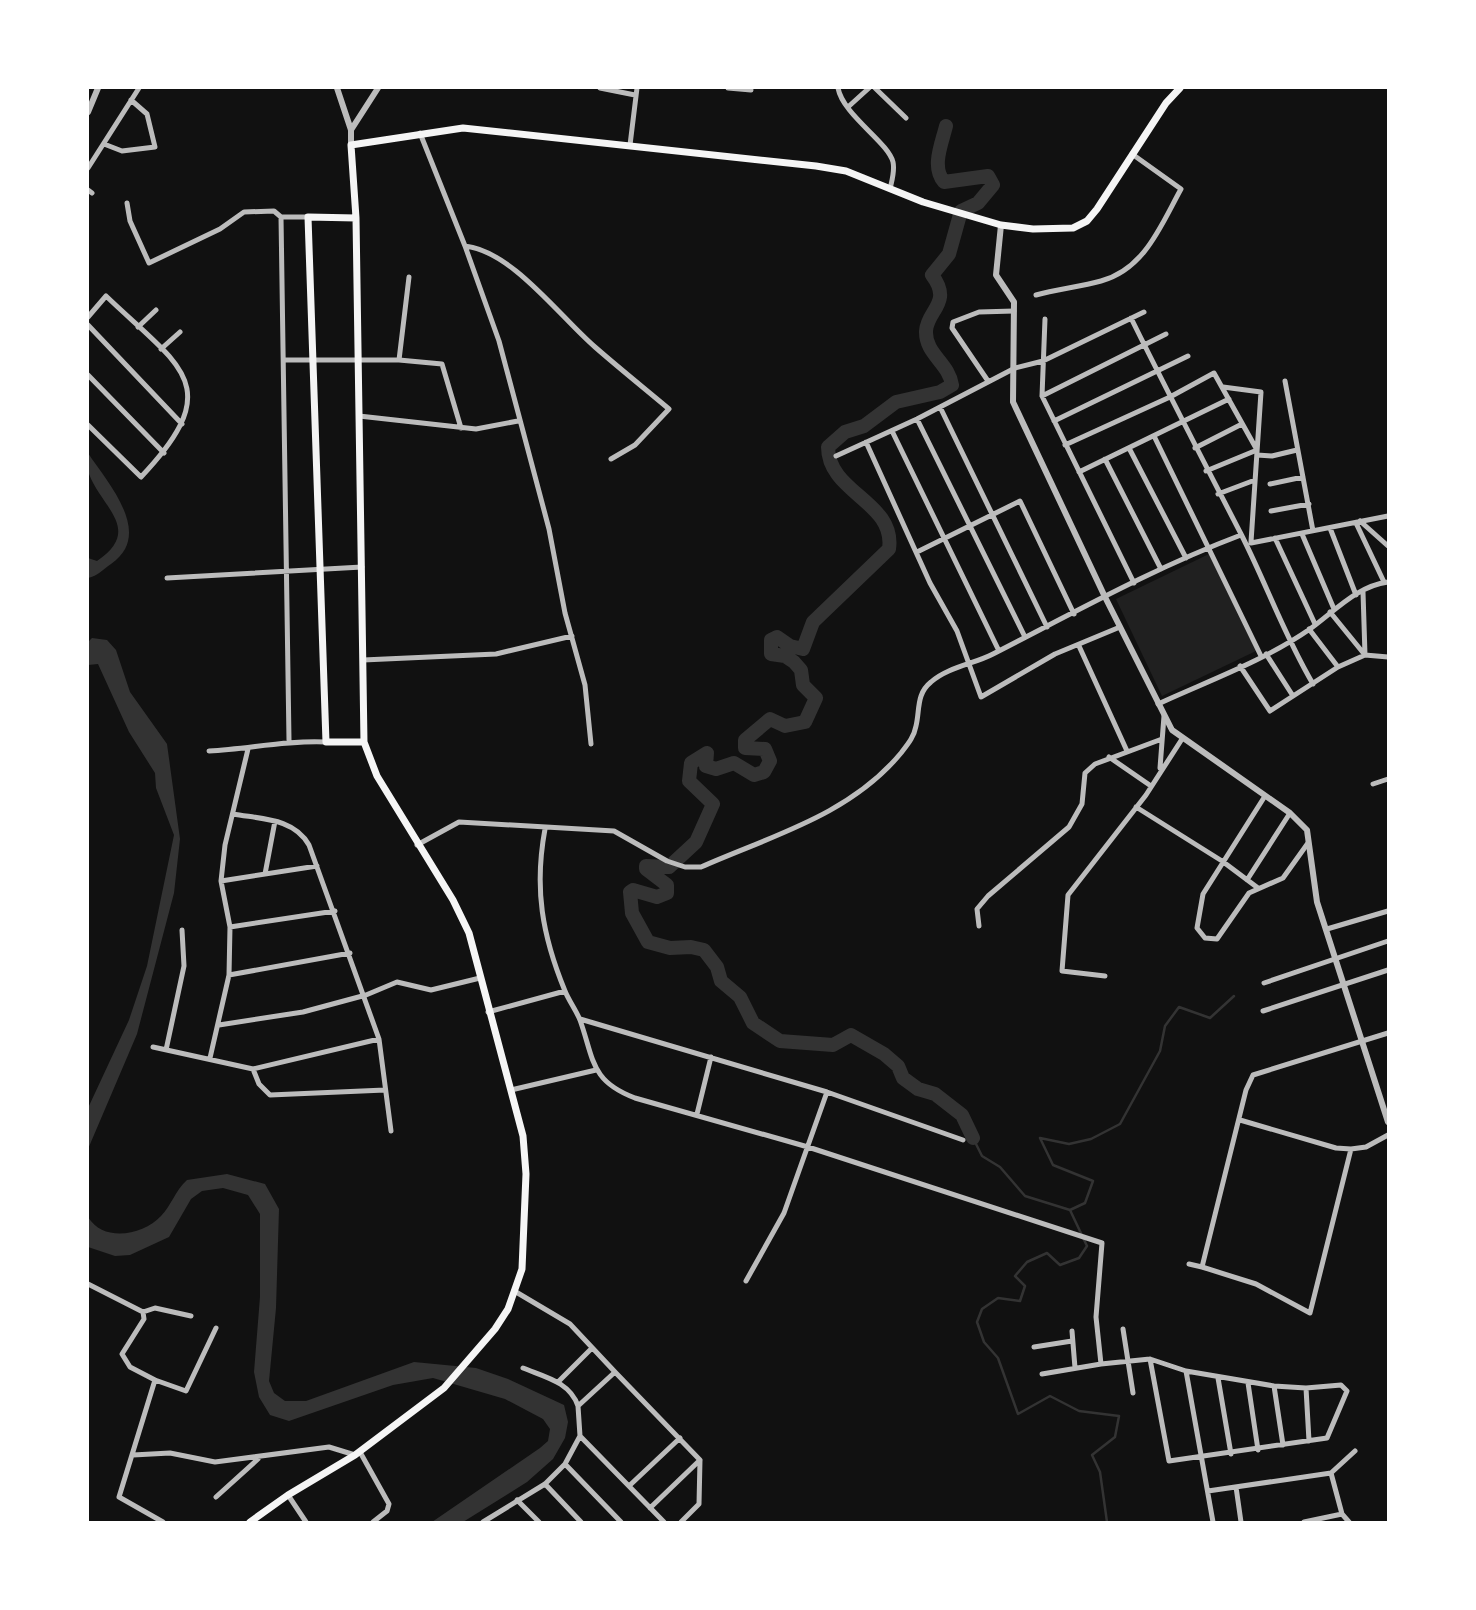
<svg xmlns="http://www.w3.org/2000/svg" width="1476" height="1610" viewBox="0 0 1476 1610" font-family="Quicksand,sans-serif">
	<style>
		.green { fill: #202020 }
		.water { fill: #333 }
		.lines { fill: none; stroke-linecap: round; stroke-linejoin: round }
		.stream { stroke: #333; stroke-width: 2.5 }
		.river { stroke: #333; stroke-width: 14 }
		.minor { stroke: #bcbcbc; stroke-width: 5 }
		.tertiary { stroke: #bcbcbc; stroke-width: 6 }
		.secondary { stroke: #f5f5f5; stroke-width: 7 }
	</style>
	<rect width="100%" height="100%" fill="#111"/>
	<path class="green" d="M1209,554L1256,651L1162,696L1116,599Z"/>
	<path class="water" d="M88,453C107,482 155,534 111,564C102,570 98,576 88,578V558L97,561C143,530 102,508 89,474C86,468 87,460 88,453Z
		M92,638L107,640L116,650L130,692L167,744L180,839L174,893L137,1034L88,1149V1108L129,1020L147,966L174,835L156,788L155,773L129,732L98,664L88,665V642Z
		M227,1174L265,1184L279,1209L276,1308L269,1381L274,1393L285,1401H306L414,1362L476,1368L508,1379L564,1405L568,1422L565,1438L553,1459L527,1482L463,1522H432L540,1448L548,1441L550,1429L543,1419L505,1399L433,1378L393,1385L289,1421L270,1415L259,1397L254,1372L260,1297V1214L248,1195L223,1188L202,1191L191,1199L169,1237L130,1255L115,1256L88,1247V1217C104,1243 143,1235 161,1216C171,1206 175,1191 187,1180Z"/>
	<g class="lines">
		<path class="stream" d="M973,1138L982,1156L1000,1167L1025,1196L1070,1210
			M1107,1522L1100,1472L1092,1455L1115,1437L1119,1416L1079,1411L1050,1396L1018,1414L998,1358L984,1342L977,1322L982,1309L998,1298L1020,1301L1025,1286L1015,1276L1027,1262L1047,1253L1060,1265L1079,1258L1087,1246L1070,1210L1085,1203L1093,1181L1053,1165L1040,1138L1069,1144L1091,1139L1120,1124L1160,1051L1165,1026L1179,1007L1210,1018L1234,996"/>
		<path class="river" d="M946,126C942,143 931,167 944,182L988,176L993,185L978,203L961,211L949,254L932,275C953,303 927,310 926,331C925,354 949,363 952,385L940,392L896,402L864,426L845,432L828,447C828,493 896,502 889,549L813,622L803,649L790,646L777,637L771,640V654L785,656L794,662L801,670L803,685L816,698L805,722L785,726L770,719L745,740V748L765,749L770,761L764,772L754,775L734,763L716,769L706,766L707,753L691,763L689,781L713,804L696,842L669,867L646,866V869L667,885V893L657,897L633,890L630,892L632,913L648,942L670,948L691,947L704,950L717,967L721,981L740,997L753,1023L780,1041L833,1045L851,1035L884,1054L898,1066L903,1078L918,1089L935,1094L962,1115L973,1138"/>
		<path class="minor" d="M600,88L635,95
			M728,88L751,90
			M838,88C843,115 888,142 893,162C895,171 892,180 890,189
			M875,88L906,118
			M848,107L869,88
			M420,133L465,246L499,341L549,529L565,613L585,685L591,744
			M104,144L122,151L155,147L147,114L131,100
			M630,145L637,88
			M88,168L139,88
			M88,190L92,193
			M127,203L130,221L149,263L220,229L244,212L274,211L281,217
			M281,217L289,740
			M281,217H308
			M465,246C512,251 560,317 595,347C619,368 644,388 669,409L635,445L611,459
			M1036,295C1057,289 1080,287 1101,281C1145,269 1161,225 1181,189L1132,154
			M88,317L106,296C180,367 228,385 141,477L88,425
			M1131,318C1167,391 1204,462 1241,534C1266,583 1284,635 1313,684
			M1045,319L1042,396L1134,583
			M88,325L182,424
			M138,327L156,310
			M161,349L180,332
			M284,360H399L442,364L461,428
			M399,360L409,277
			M88,375L164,453
			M988,381L952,328L953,322L979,312L1014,311
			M1285,381L1313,531
			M1223,387L1261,392L1251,542
			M1042,396L1166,334
			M940,407L1047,627
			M359,416L476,429L518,421
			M917,419L1025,637
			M1054,421L1188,356
			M892,431L999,651
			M1154,436L1261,656
			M866,442L930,583L957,631L981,697L1055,654L1120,627
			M1065,445L1170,397L1214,373L1257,450L1206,471
			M1129,448L1186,558
			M1195,448L1242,424
			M1257,455L1272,456L1297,450
			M836,456L917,419L1015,368L1043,361L1144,312
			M1105,459L1161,569
			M1079,472L1229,399
			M1270,484L1303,477
			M1218,494L1255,480
			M1271,511L1309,504
			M1360,521L1388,546
			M1356,523L1384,582
			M1330,528L1356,595
			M1302,534L1334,609
			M1275,538L1315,624
			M1251,543L1388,516
			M917,552L1020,501L1074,614
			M167,578L362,567
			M1330,612L1365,655L1388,657
			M1309,629L1338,667
			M1079,646L1127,751
			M1266,654L1293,696
			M363,660L496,654L572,636
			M1240,666L1270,711L1338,667L1365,655L1363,592
			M1158,704C1208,681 1264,661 1310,629C1335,611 1357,586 1388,582
			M209,751C249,749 286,740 326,742
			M1109,757L1151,786
			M1160,768L1164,716
			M1373,784L1388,779
			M1265,796L1203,894L1197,928L1205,938L1217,939L1249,893L1283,878L1308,843
			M1136,807L1222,861L1258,888
			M233,814C261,819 294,818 309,845L379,1039L391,1131
			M545,829C534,888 542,935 565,991C569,1001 576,1010 580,1020C594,1059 590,1081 635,1098L808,1147L1102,1243L1096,1317L1101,1364L1042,1374
			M417,845L459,822L614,831L667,861L685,867H701C771,836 850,815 901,753C908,744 914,737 916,726C920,710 916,694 931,682C948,667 974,664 993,654C1075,612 1156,567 1241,535
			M265,874L275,821
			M1247,880L1290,813
			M221,881L317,866
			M979,926L977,909L988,896L1069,827L1082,804L1085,773L1095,764L1162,739
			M230,927L335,911
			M1327,929L1388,911
			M229,975L350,953
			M1105,976L1062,971L1068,895L1146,795L1182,739
			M1264,983L1388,941
			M1263,1011L1388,970
			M488,1012L565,991
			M580,1019L827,1092L963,1140
			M219,1025L303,1012L366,995L397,982L431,990L480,978
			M1388,1033L1253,1075L1246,1090L1202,1267L1256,1284L1310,1313L1351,1149L1366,1147L1388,1135
			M153,1047L253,1069L379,1039
			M166,1050L184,966L182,930
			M210,1058L229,975L230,927L221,881L225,845L248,749
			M253,1069L259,1084L270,1095L385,1090
			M511,1090L596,1070
			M697,1114L711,1057
			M1240,1120L1336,1148L1351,1149
			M1189,1264L1202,1267
			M746,1281L784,1213L827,1092
			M88,1284L143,1312L144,1319L122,1354L130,1367L155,1380L119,1497L163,1522
			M143,1312L155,1308L191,1316
			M1123,1329L1133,1393
			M1072,1331L1075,1368
			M1034,1347L1072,1341
			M1150,1359L1169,1461L1327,1438L1347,1391L1341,1385L1306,1388L1274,1386L1186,1371
			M1101,1364L1150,1359L1186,1371L1213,1522
			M523,1368C545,1377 570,1382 578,1406
			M615,1372L700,1460L699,1504L681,1522
			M1218,1378L1231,1454
			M155,1380L186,1391L216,1328
			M558,1382L592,1348
			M1248,1383L1258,1450
			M1274,1386L1283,1445
			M1306,1388L1309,1441
			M580,1436L664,1522
			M360,1452L389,1504L387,1511L373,1522
			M133,1455L170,1453L215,1462L329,1447L355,1455
			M565,1464L621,1522
			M1331,1473L1355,1451
			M545,1484L581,1522
			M629,1486L680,1438
			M1236,1487L1241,1522
			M1208,1491L1331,1473L1342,1514L1349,1522
			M288,1495L306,1522
			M216,1497L258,1459
			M517,1500L539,1522
			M650,1508L700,1460
			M483,1522L545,1484L565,1464L580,1436L578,1406L615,1372L570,1324L516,1292
			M1304,1522L1342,1514"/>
		<path class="tertiary" d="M337,88L351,130V145
			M88,112L98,88
			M351,130L378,88
			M1001,225L996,275L1014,302L1013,402L1105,597L1172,730L1290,813L1307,830L1317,902L1388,1122"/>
		<path class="secondary" d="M356,218L308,217L326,742H364
			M250,1522L288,1495L355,1455L444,1388L495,1329L508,1309L522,1269L526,1174L523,1136L469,933L453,900L377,776L364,742L356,218L351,145L463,128L816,166L846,171L923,202L1001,225L1033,229L1073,228L1087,221L1097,209L1166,103L1180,88"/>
	</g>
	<rect width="1476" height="1610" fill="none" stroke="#ffffff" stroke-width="178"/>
</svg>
